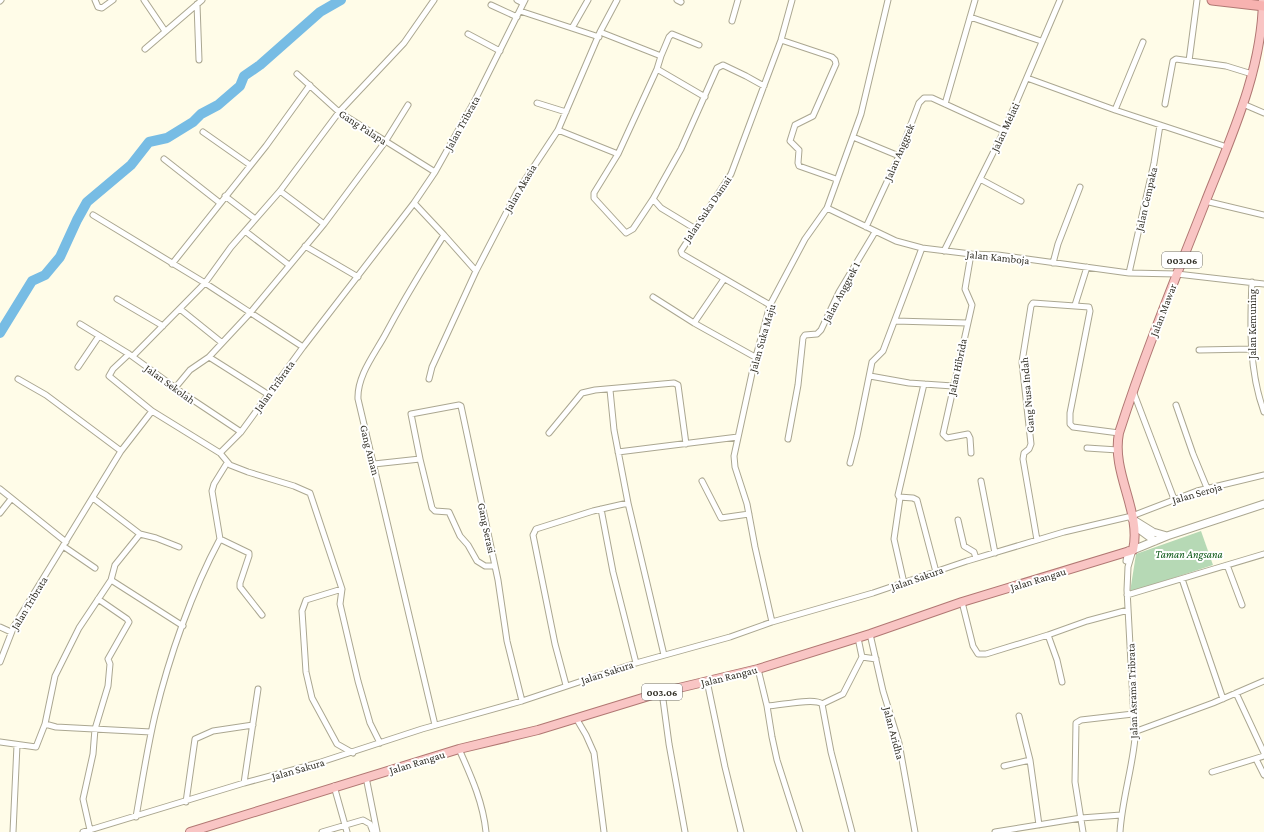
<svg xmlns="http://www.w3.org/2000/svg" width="1264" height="832" viewBox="0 0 1264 832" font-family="'Crimson Pro',serif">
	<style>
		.green { fill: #b6d9b5 }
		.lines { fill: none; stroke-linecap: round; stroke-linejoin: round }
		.river { stroke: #77bce4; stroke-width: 10 }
		.minor-casing { stroke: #aba791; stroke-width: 7 }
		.tertiary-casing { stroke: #aba791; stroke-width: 9 }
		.primary-casing { stroke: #b17873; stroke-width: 10 }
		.trunk-casing { stroke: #b17873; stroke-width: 11 }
		.minor { stroke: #fff; stroke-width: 5 }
		.tertiary { stroke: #fff; stroke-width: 7 }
		.primary { stroke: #f9c5c4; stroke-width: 8 }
		.trunk { stroke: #f7b2b0; stroke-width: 9 }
		.labels { text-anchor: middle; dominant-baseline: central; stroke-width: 4; stroke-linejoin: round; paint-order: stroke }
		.shield { fill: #fff; stroke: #706f68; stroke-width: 1 }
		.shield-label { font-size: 10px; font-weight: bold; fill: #333128 }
		.street-label { font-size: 11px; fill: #333128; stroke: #fff }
		.park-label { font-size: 11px; font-style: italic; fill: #055310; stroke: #fff }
	</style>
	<rect width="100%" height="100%" fill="#fffce8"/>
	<path class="green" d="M1201,531L1213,565L1130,592L1136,554Z"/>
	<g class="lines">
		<path class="river" d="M0,333L32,281L45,275L60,257L77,220L87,202L131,165L149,142L167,138L193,122L201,114L218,105L240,86L244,76L260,65L320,12L341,0"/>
		<g class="minor-casing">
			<path id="minor" d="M95,0L98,7L102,8L113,0
				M144,0L165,31
				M517,0L523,3
				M677,0L681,2
				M0,1L1,0
				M197,4L199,60
				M491,5L517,17
				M520,11L599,37
				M970,17L1041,41
				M732,21L738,0
				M572,28L588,0
				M600,32L661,56L657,69L618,154L594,193V198L626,233L633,229L653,199
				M468,34L500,51
				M781,40L832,57L835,60L836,64L813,116L795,125L790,141L799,150L798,163L799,166L836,179
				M145,49L202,0
				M661,56L669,37L672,34L699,45
				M1189,61L1197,0
				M657,69L705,97
				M297,74L339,112L435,172
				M1027,78L1115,110L1227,147
				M537,103L566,112
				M945,104L975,0
				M1165,104L1173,61L1176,59L1226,66L1252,74
				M1243,104L1264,113
				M1115,110L1143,42
				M558,130L618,154
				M203,132L250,165
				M853,137L899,156
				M164,159L220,203
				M980,179L1021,201
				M280,191L324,224
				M225,196L255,219
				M1205,201L1264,215
				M414,203L444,235C423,268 403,301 385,335C374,355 357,376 358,399L435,725
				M827,208L896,241L922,248L971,254L998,255L1129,273L1177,274L1264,284
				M93,215L205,283L303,347
				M866,227L899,156L919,103L924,98H932L1004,131
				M694,228L661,208L653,199L681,149L717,68L723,65L746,76L764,86
				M245,231L289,265
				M444,235L476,271
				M305,246L358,277
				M944,251L1004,131L1060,0
				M1053,263L1058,244L1080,187
				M172,264L266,146L310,85
				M1129,273L1154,163L1160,125
				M1252,282C1250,326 1249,371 1264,412
				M653,297L694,323L755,357
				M117,299L163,326
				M770,305L682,254L681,251L731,174L781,40L792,0
				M1075,305L1087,267
				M180,309L221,342
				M895,321L967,323
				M694,323L724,279
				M80,324L129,354L184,394L241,432
				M1199,350L1252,349
				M129,354L113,369L109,376L152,411
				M133,356L205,283L231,247L280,191L339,112L404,43L434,0
				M78,367L99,336
				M870,376L909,383L953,386
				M18,379L46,395L121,451
				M429,379L432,367L476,271L517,192L558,130L600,32L617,0
				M924,384L898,495L899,497L913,498L917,500L936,572
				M175,388L190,370L209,357
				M610,390L614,430L628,503
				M1133,391L1174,499
				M269,395L209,357L250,313L324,224L385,142L408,105
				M1176,405L1193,454L1207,488
				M549,433L582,393L595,390L674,383L678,385L686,444
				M788,439L798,385L803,338L805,335L817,334L821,330L839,292L875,232
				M1087,448L1118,450
				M618,452L738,437
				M220,453L230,465L248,472L294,486L310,493L342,589L340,604L358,681L370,723L380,743
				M971,453L970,438L968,434L947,438L943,434L972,305L965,289L971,254
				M420,459L432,508L435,511L449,512L460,536L468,545L477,561L485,566H495
				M227,463L214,484L212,491L220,539L249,553V556L240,583V587L262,615
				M850,463L857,436L872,362L883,351L922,248
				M374,464L420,459L411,414L459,405L461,406L498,580L507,641L522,701
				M702,481L721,518L749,514
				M981,481L995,553
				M0,489L66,542
				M93,498L140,534L156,538L179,547
				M900,498L894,539L904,583
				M601,509L613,572L636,663
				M0,513L11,499
				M958,520L964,546L974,552L976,558
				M140,534L115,565L111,580L79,628L55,676L45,724L56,727L151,732
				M1037,540L1023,459L1024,453L1029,449L1031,444L1022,362L1031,306L1033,303L1089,307L1090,311L1070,413V424L1073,427L1119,433
				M63,546L95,568
				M1126,561L1128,550
				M1227,565L1242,605
				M1182,579L1223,699
				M111,580L183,626
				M342,589L306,600L302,611L306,672L312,698L337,744L353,753
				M1127,595L1264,554
				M962,602L973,646L978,654H986L1048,635
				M772,622L755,547L747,504L735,467L734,456L754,364L770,305L805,239L827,208L861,114L888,0
				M0,627L11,632
				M870,634L883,691L899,743L915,832
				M858,638L862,657L876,659
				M0,662L14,626L121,451L152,411L220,453L241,432L303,347L414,203L435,172L474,102L525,0
				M758,669L767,706L772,737L777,760L800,832
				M707,681L725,767L741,832
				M1062,682L1057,660L1048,635L1087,621L1128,610
				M566,685L555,644L533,535L536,529L593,511L628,503L664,655
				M662,692L669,744L685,832
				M1236,693L1264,753
				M822,704L843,694L862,657
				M767,706C779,706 814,697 822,704L831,752L852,832
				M1019,716L1030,760
				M576,718L586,735L594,753L604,832
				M1134,732L1213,703L1264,681
				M0,742L36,747L45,724
				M459,749C471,776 483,802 486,832
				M1256,759L1264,775
				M1004,766L1030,760L1039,825
				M1212,772L1264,756
				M366,777L377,832
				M244,783L258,689
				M334,786L347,832
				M186,802L195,739L213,731L253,725
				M136,817C142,783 147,749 155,715C169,657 192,591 220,539
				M90,830L83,799L93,754L95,729L108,686L110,664L108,659L129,622L127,619L98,599
				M13,832L17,745
				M83,832L244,783L318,763L422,729L522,701L636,663L730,637L772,622L873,593L967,561L1064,532L1132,516L1197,491L1264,475
				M322,832L363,820L370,824L373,832
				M995,832L1081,818L1121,815
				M1083,832L1075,782L1076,723L1081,720L1133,714
				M1120,832C1122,800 1132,770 1135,738L1127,590L1128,567L1133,550"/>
		</g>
		<g class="tertiary-casing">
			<path id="tertiary" d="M1132,519L1153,532L1167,536
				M1136,527L1155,541
				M1133,550L1167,536L1264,504"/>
		</g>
		<g class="primary-casing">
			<path id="primary" d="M190,832L459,749L538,730L662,692L758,669L870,634L962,602L1133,550C1142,512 1111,473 1119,433C1144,355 1175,279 1205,203C1231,137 1262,71 1263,0"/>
		</g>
		<g class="trunk-casing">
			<path id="trunk" d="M1212,0L1264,6"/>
		</g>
		<use href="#minor" class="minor"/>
		<use href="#tertiary" class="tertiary"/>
		<use href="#primary" class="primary"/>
		<use href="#trunk" class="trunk"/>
	</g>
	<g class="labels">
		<g class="shield">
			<rect x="1162" y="252" width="40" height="16" rx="3"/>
			<rect x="642" y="684" width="40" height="16" rx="3"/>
		</g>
		<g class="shield-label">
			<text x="1182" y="260">003.06</text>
			<text x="662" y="692">003.06</text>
		</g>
		<g class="street-label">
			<text transform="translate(462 123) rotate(-61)">Jalan Tribrata</text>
			<text transform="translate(363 127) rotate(33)">Gang Palapa</text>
			<text transform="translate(1005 127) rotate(-65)">Jalan Melati</text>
			<text transform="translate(899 152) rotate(-67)">Jalan Anggrek</text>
			<text transform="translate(520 188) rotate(-60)">Jalan Akasia</text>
			<text transform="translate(1146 199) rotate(-77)">Jalan Cempaka</text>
			<text transform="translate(707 209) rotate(-56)">Jalan Suka Damai</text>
			<text transform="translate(998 257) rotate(6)">Jalan Kamboja</text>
			<text transform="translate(841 292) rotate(-62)">Jalan Anggrek 1</text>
			<text transform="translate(1163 310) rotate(-69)">Jalan Mawar</text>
			<text transform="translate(1252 324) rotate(-90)">Jalan Kemuning</text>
			<text transform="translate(762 338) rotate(-74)">Jalan Suka Maju</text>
			<text transform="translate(957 367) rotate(-78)">Jalan Hibrida</text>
			<text transform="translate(170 384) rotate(36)">Jalan Sekolah</text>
			<text transform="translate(274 386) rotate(-54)">Jalan Tribrata</text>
			<text transform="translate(1027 395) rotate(-95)">Gang Nusa Indah</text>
			<text transform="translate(370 450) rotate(76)">Gang Aman</text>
			<text transform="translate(1197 493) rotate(-16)">Jalan Seroja</text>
			<text transform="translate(487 528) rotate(78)">Gang Serasi</text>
			<text transform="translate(917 578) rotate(-19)">Jalan Sakura</text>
			<text transform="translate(1038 579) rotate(-17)">Jalan Rangau</text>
			<text transform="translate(29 603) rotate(-59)">Jalan Tribrata</text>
			<text transform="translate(607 672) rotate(-18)">Jalan Sakura</text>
			<text transform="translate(729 676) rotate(-14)">Jalan Rangau</text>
			<text transform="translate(1132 691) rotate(-92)">Jalan Asrama Tribrata</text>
			<text transform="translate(894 733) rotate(75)">Jalan Aridha</text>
			<text transform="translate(417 762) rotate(-17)">Jalan Rangau</text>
			<text transform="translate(298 769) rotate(-16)">Jalan Sakura</text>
		</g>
		<g class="park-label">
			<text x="1189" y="554">Taman Angsana</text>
		</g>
	</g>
</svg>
